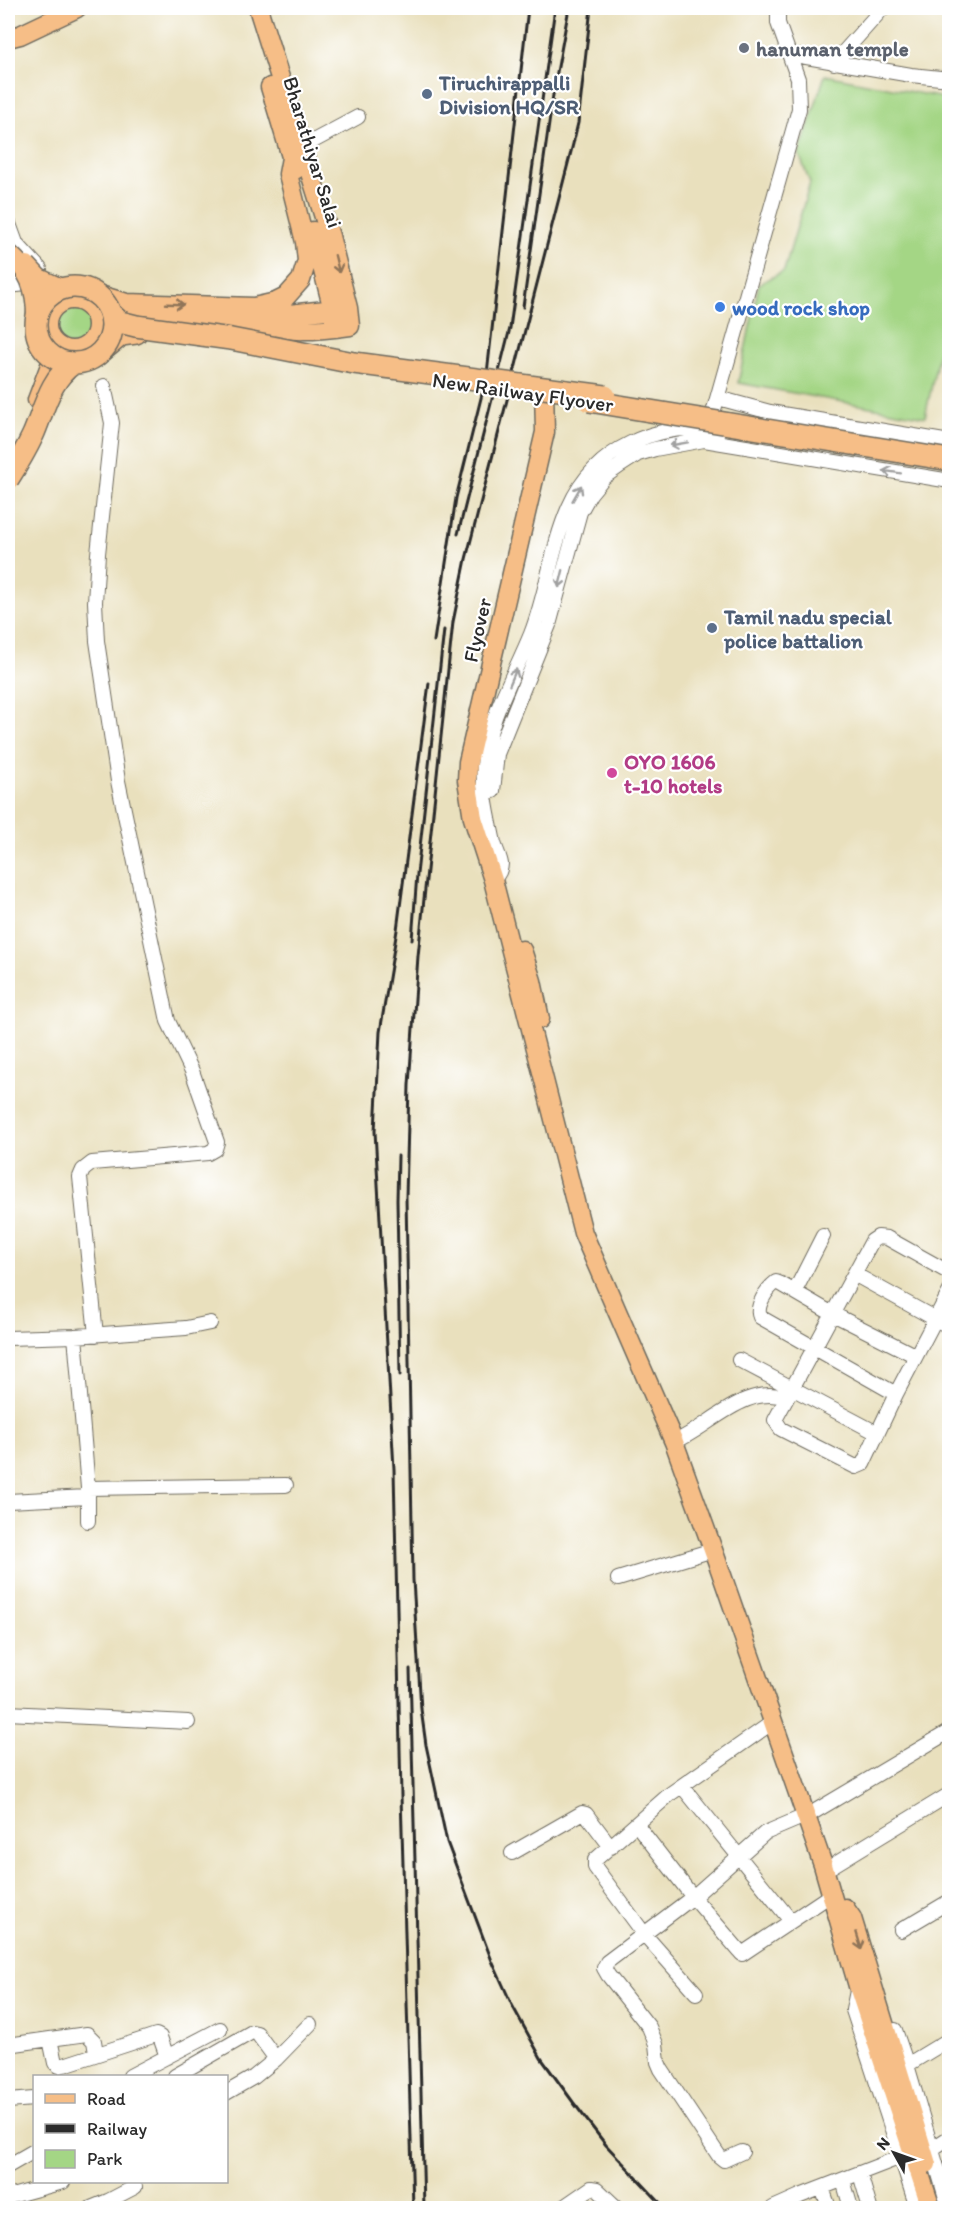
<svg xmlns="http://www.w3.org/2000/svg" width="957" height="2216" viewBox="0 0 957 2216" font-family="Itim,sans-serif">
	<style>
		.green { fill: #a4d685; stroke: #688058; stroke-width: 1.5 }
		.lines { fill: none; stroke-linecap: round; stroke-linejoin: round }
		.minor-casing { stroke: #6e6a5e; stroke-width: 16 }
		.major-casing { stroke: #6e6a5e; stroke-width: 21 }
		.highway-casing { stroke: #6e6a5e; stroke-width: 24 }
		.minor { stroke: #fff; stroke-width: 14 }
		.major { stroke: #f6be87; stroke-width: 18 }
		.highway { stroke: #f6be87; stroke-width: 21 }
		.rail { stroke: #2b2b2b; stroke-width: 3 }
		.major-bridge-casing { stroke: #6e6a5e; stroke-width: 21; stroke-linecap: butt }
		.highway-bridge-casing { stroke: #6e6a5e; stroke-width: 24; stroke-linecap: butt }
		.major-bridge { stroke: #f6be87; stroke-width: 18 }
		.highway-bridge { stroke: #f6be87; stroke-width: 21 }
		.oneway { stroke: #907459 }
		.oneway2 { stroke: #a0a0a0 }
		.worship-dot { fill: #6b7280; stroke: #fff; stroke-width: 2 }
		.service-dot { fill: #5c6f8a; stroke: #fff; stroke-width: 2 }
		.shop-dot { fill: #3f7fe0; stroke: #fff; stroke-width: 2 }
		.hotel-dot { fill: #d1479c; stroke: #fff; stroke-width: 2 }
		.labels { text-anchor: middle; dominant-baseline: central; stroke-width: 4.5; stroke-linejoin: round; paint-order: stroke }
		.worship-label { font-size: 21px; font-weight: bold; fill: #5b616d; stroke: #fff; text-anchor: start }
		.service-label { font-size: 21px; font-weight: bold; fill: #4e5e75; stroke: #fff; text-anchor: start }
		.street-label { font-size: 21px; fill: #2b2b2b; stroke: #fff }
		.shop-label { font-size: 21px; font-weight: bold; fill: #366cbe; stroke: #fff; text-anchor: start }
		.hotel-label { font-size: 21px; font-weight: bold; fill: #b23c85; stroke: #fff; text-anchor: start }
	</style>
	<rect width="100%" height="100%" fill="#fff"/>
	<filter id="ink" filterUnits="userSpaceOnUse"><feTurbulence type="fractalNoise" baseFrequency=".0167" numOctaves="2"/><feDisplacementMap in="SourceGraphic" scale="12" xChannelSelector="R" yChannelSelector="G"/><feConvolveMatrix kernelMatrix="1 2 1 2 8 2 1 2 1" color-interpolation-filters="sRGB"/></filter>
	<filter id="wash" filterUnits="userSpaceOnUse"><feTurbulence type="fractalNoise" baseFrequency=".008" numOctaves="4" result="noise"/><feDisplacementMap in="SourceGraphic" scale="24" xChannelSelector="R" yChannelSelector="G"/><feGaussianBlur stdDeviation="1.35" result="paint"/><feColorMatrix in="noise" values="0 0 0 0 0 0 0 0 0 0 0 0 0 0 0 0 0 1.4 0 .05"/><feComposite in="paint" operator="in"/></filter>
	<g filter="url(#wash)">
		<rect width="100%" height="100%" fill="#e9e0bd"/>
		<path class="green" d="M825,75L949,99V307L925,417L738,383L759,284L784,271L810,183L799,154Z
			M52 325a21 21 0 1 1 42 0a21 21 0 1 1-42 0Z"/>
	</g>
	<g filter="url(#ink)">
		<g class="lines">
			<g class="minor-casing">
				<path id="minor" d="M789,54L911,75L950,79
					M834,63L883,8
					M302,147L358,117
					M8,221L16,243
					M8,237L16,243L40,269
					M54,282L76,300
					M8,286L26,284
					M718,398L770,412L950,442
					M709,427L799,109L798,79L778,23V14L781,8
					M493,791L497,754L549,625L580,512L590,494L604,477L621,465L638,454L655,449L704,440L950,481
					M493,880C497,876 501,871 501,864C500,857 496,850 494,843C489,818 482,792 484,766C487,720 514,676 531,634C547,593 551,548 569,507C595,448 657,421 719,431
					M950,1273L887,1238L878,1237L872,1241L775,1420L781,1429L856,1467L863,1464L896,1394L950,1291
					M854,1274L950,1327
					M795,1291L823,1236
					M96,1335L80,1177L83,1170L92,1163L208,1153L215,1149L217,1142L192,1071L168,1021L118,781L97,641L95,602L98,554L112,423L104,386
					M75,1336L88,1488V1521
					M8,1338L75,1336L186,1328L210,1323
					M739,1360L877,1433
					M896,1394L760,1317C755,1306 767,1289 776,1282L781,1284L831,1313L916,1356
					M674,1442C710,1427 745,1383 787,1398
					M88,1488L286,1485
					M8,1501L87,1497
					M618,1579L713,1550
					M8,1713L188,1722
					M682,1786L791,1921
					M637,1825L693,1897L742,1954L832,1894
					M512,1853L582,1813L586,1814L611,1847
					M832,1866L950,1794
					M901,1930L950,1901
					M696,1993L645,1935L595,1867V1860L670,1794L773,1722
					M895,2030L907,2065L949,2208
					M50,2039L87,2034L94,2041L96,2053
					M8,2045L50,2039L55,2063L59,2066L64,2065L156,2035L160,2037L167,2057
					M276,2059L310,2024
					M907,2065L950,2039
					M130,2076L220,2029
					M175,2076L252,2032L257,2033L276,2059L254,2077L226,2093
					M8,2101L34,2099
					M932,2149L950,2137
					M742,2152L724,2160L719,2156L661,2069L658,2062L656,2044L649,2027L608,1975L604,1968L607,1962L693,1897L765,1833L812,1813L950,1731
					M901,2157L917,2208
					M8,2166L34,2151
					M860,2174L870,2208
					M843,2180L851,2208
					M822,2188L829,2208
					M8,2197L63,2182
					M108,2201L135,2187
					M91,2208L108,2201L111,2207
					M562,2208L591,2188L597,2189L617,2208
					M773,2208L800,2196L901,2157L853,2010L858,1986"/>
			</g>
			<g class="major-casing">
				<path id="major" d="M8,38L20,35L77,8
					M270,87L295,170
					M313,231L333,310L336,328
					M97,294L127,303L254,307L276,302L286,297L301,280L307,261L305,242L288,174L291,158
					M47 325a25 25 0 1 1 50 0a25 25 0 1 1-50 0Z
					M86,303L116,315L133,316L257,323C284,334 322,330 350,326L348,308L330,236L258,8
					M257,323L271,316L344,308
					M65,373L75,359L91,343
					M544,387L545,432L468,762L467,780L473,818L493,880L583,1233L674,1442L717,1561L823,1865L858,1986L931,2208
					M37,400L52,360L48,334
					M522,950L532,981L540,1019
					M837,1913L840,1909L845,1908L852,1918L927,2164"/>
			</g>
			<g class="highway-casing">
				<path id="highway" d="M102,351L121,335L136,333"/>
			</g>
			<use href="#minor" class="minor"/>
			<use href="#major" class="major"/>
			<use href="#highway" class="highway"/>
			<path class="rail" d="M591,8L578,123L573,144L466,559L453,622L418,956L409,1085L406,1197L413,1580L421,1709L426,1745L447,1842L492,1961L512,2005L541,2058L573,2102L606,2145L665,2208
				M523,307L554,88L569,8
				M458,534L510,328L555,8
				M434,641L456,498L487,374L528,8
				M412,940L417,874L444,630
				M398,1156L397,1200L400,1375
				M410,1669L424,2208
				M413,2208L401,1796L394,1469L375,1131L380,1032L397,930L429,683"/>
			<g class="major-bridge-casing">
				<path id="major-bridge" d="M8,253C29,270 36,289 36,316
					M27,265L39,278L61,288"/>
			</g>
			<g class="highway-bridge-casing">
				<path id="highway-bridge" d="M36 325a38 38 0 1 1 76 0a38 38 0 1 1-76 0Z
					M110,313L120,322L136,326L231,339L354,363L605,396
					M589,401L950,460
					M8,479C17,465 26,450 33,435C44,410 50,378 74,363"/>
			</g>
			<use href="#major-bridge" class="major-bridge"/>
			<use href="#highway-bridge" class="highway-bridge"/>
		</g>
		<defs><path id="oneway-shaft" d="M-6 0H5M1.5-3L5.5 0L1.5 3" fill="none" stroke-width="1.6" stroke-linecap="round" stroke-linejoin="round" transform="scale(1.5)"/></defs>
		<g class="oneway">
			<use href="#oneway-shaft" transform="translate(337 264) rotate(76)"/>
			<use href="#oneway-shaft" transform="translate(175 304) rotate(2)"/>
			<use href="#oneway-shaft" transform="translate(859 1941) rotate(73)"/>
		</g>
		<g class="oneway2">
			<use href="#oneway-shaft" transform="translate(679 444) rotate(170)"/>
			<use href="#oneway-shaft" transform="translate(892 472) rotate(-171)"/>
			<use href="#oneway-shaft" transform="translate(577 493) rotate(-60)"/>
			<use href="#oneway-shaft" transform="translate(561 579) rotate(104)"/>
			<use href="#oneway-shaft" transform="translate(513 677) rotate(-67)"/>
		</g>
	</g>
	<circle class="worship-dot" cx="744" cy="48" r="6"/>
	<g class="service-dot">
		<circle cx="427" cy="94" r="6"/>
		<circle cx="712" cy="628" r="6"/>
	</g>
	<circle class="shop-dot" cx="720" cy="307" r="6"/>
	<circle class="hotel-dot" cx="612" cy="773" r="6"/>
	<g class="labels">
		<g class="worship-label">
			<text x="756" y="48">hanuman temple</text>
		</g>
		<g class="service-label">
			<text x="439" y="82">Tiruchirappalli<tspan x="439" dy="24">Division HQ/SR</tspan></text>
			<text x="724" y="616">Tamil nadu special<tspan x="724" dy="24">police battalion</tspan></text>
		</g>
		<g class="street-label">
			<text transform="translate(313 152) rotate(73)">Bharathiyar Salai</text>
			<text transform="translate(523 392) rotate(8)">New Railway Flyover</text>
			<text transform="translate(477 630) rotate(-77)">Flyover</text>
		</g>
		<g class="shop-label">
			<text x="732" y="307">wood rock shop</text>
		</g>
		<g class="hotel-label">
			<text x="624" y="761">OYO 1606<tspan x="624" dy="24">t-10 hotels</tspan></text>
		</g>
	</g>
	<rect width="957" height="2216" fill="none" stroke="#fff" stroke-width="30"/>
	<rect x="33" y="2075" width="195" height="108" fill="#ffffff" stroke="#aaaaaa" stroke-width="1.5"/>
	<rect x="45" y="2094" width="30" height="9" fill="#f6be87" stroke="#aaaaaa" stroke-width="1.5"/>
	<text x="87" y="2105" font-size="18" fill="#2b2b2b">Road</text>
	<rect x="45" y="2124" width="30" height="9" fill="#2b2b2b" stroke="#aaaaaa" stroke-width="1.5"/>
	<text x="87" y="2135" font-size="18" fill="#2b2b2b">Railway</text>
	<rect x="45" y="2150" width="30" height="18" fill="#a4d685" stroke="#aaaaaa" stroke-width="1.5"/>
	<text x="87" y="2165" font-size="18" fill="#2b2b2b">Park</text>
	<g transform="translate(894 2153) rotate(310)" stroke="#ffffff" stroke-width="4.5" paint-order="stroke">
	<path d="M0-4.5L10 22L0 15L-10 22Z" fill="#2b2b2b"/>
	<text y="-9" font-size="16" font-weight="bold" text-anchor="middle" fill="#2b2b2b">N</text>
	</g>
</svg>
